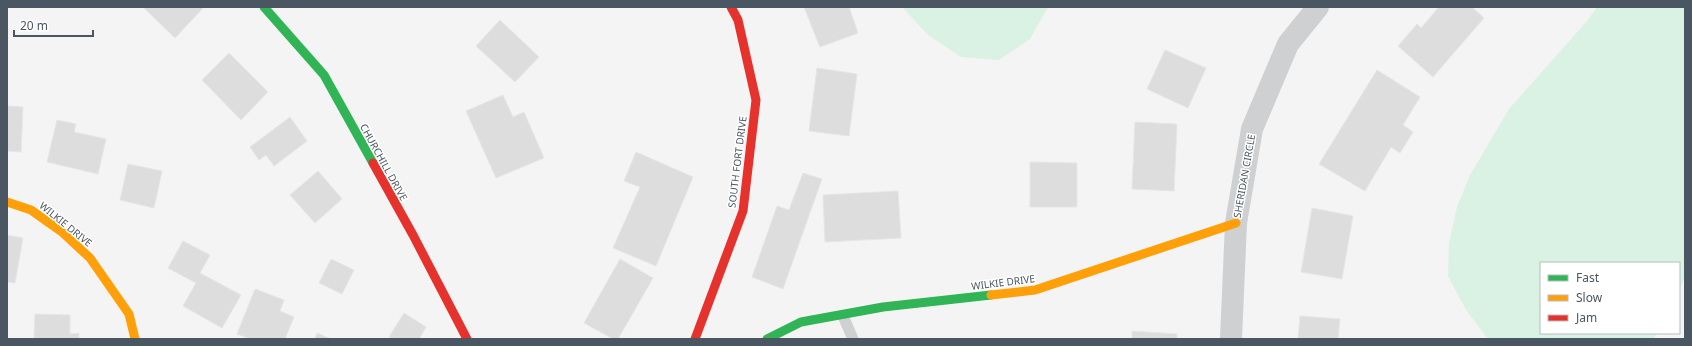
<svg xmlns="http://www.w3.org/2000/svg" width="1692" height="346" viewBox="0 0 1692 346" font-family="'Noto Sans',sans-serif">
	<style>
		.green { fill: #d9f2e3 }
		.building { fill: #ddddde; stroke: #e5e6e7 }
		.lines { fill: none; stroke-linecap: round; stroke-linejoin: round }
		.lane { stroke: #ced0d2; stroke-width: 11 }
		.street { stroke: #ced0d2; stroke-width: 22 }
		.fast { stroke: #30b455; stroke-width: 9 }
		.slow { stroke: #ff9f0a; stroke-width: 9 }
		.jam { stroke: #e5322d; stroke-width: 9 }
		.labels { text-anchor: middle; dominant-baseline: central; stroke-width: 3; stroke-linejoin: round; paint-order: stroke }
		.street-label { font-size: 10px; fill: #4a5661; stroke: #fff }
	</style>
	<rect width="100%" height="100%" fill="#f4f4f4"/>
	<path class="green" d="M902,7H1048L1030,39L999,60L961,57L928,35Z
		M1597,7H1685V276L1679,291V263H1541V333H1657L1654,339H1488L1466,310L1448,276L1449,243L1457,207L1470,175L1509,109L1587,21Z"/>
	<path class="building" d="M143,7H204L175,38Z
		M804,7H849L858,33L820,47Z
		M1439,7H1472L1484,18L1433,77L1398,46L1417,24L1421,28Z
		M500,20L539,57L515,82L476,46Z
		M1165,50L1206,68L1188,108L1147,89Z
		M229,53L268,92L241,120L202,80Z
		M817,68L857,74L849,136L809,131Z
		M1377,70L1420,97L1403,125L1413,132L1400,153L1391,147L1365,191L1319,164Z
		M503,95L513,117L524,112L544,158L496,178L466,111Z
		M7,106L23,107L21,152L7,151Z
		M290,117L307,141L274,166L266,155L259,160L250,147Z
		M57,120L76,124L74,132L106,139L98,174L47,162Z
		M1135,122L1177,124L1174,191L1132,189Z
		M636,152L693,177L656,266L613,248L640,187L624,181Z
		M1030,162L1077,163V207H1030Z
		M128,164L162,171L154,208L120,200Z
		M318,171L342,199L315,223L290,195Z
		M803,173L822,179L783,289L752,277L777,206L789,210Z
		M898,191L901,238L825,242L823,195Z
		M1312,208L1353,216L1342,279L1301,272Z
		M7,235L23,238L15,283L7,282Z
		M183,241L210,255L200,273L241,295L222,328L183,306L196,283L168,268Z
		M331,259L354,270L342,294L319,283Z
		M620,259L653,278L618,339H613L584,323Z
		M255,289L284,300L280,311L294,317L285,339H250L237,334Z
		M404,313L426,327L419,339H392L389,337Z
		M35,314L70,315V334L79,333V339H34Z
		M1300,316L1340,319L1338,339H1298Z
		M1132,331L1177,334V339H1132Z
		M317,333L331,339H315Z"/>
	<g class="lines">
		<path class="lane" d="M843,316L853,339"/>
		<path class="street" d="M1231,339L1236,223L1252,129L1288,44L1318,7"/>
		<path class="fast" d="M264,7L324,75L373,163
			M767,339L801,322L883,307L991,295"/>
		<path class="slow" d="M7,202L31,210L62,232L90,258L129,314L135,339
			M991,295L1035,290L1236,223"/>
		<path class="jam" d="M373,163L413,235L467,339
			M695,339L743,211L756,100L738,20L731,7"/>
	</g>
	<g class="labels">
		<g class="street-label">
			<text transform="translate(384 162) rotate(61)">CHURCHILL DRIVE</text>
			<text transform="translate(737 162) rotate(-83)">SOUTH FORT DRIVE</text>
			<text transform="translate(1244 176) rotate(-80)">SHERIDAN CIRCLE</text>
			<text transform="translate(66 224) rotate(39)">WILKIE DRIVE</text>
			<text transform="translate(1003 282) rotate(-7)">WILKIE DRIVE</text>
		</g>
	</g>
	<rect width="1692" height="346" fill="none" stroke="#4a5661" stroke-width="16"/>
	<rect x="1540" y="262" width="140" height="72" fill="#ffffff" stroke="#b7bbc0"/>
	<rect x="1548" y="275" width="20" height="6" fill="#30b455" stroke="#b7bbc0"/>
	<text x="1576" y="282" font-size="12" fill="#4a5661">Fast</text>
	<rect x="1548" y="295" width="20" height="6" fill="#ff9f0a" stroke="#b7bbc0"/>
	<text x="1576" y="302" font-size="12" fill="#4a5661">Slow</text>
	<rect x="1548" y="315" width="20" height="6" fill="#e5322d" stroke="#b7bbc0"/>
	<text x="1576" y="322" font-size="12" fill="#4a5661">Jam</text>
	<path d="M14 30v6h79v-6" fill="none" stroke="#4a5661" stroke-width="2"/>
	<text x="20" y="30" font-size="12" fill="#4a5661" stroke="#ffffff" stroke-width="3" paint-order="stroke">20 m</text>
</svg>
